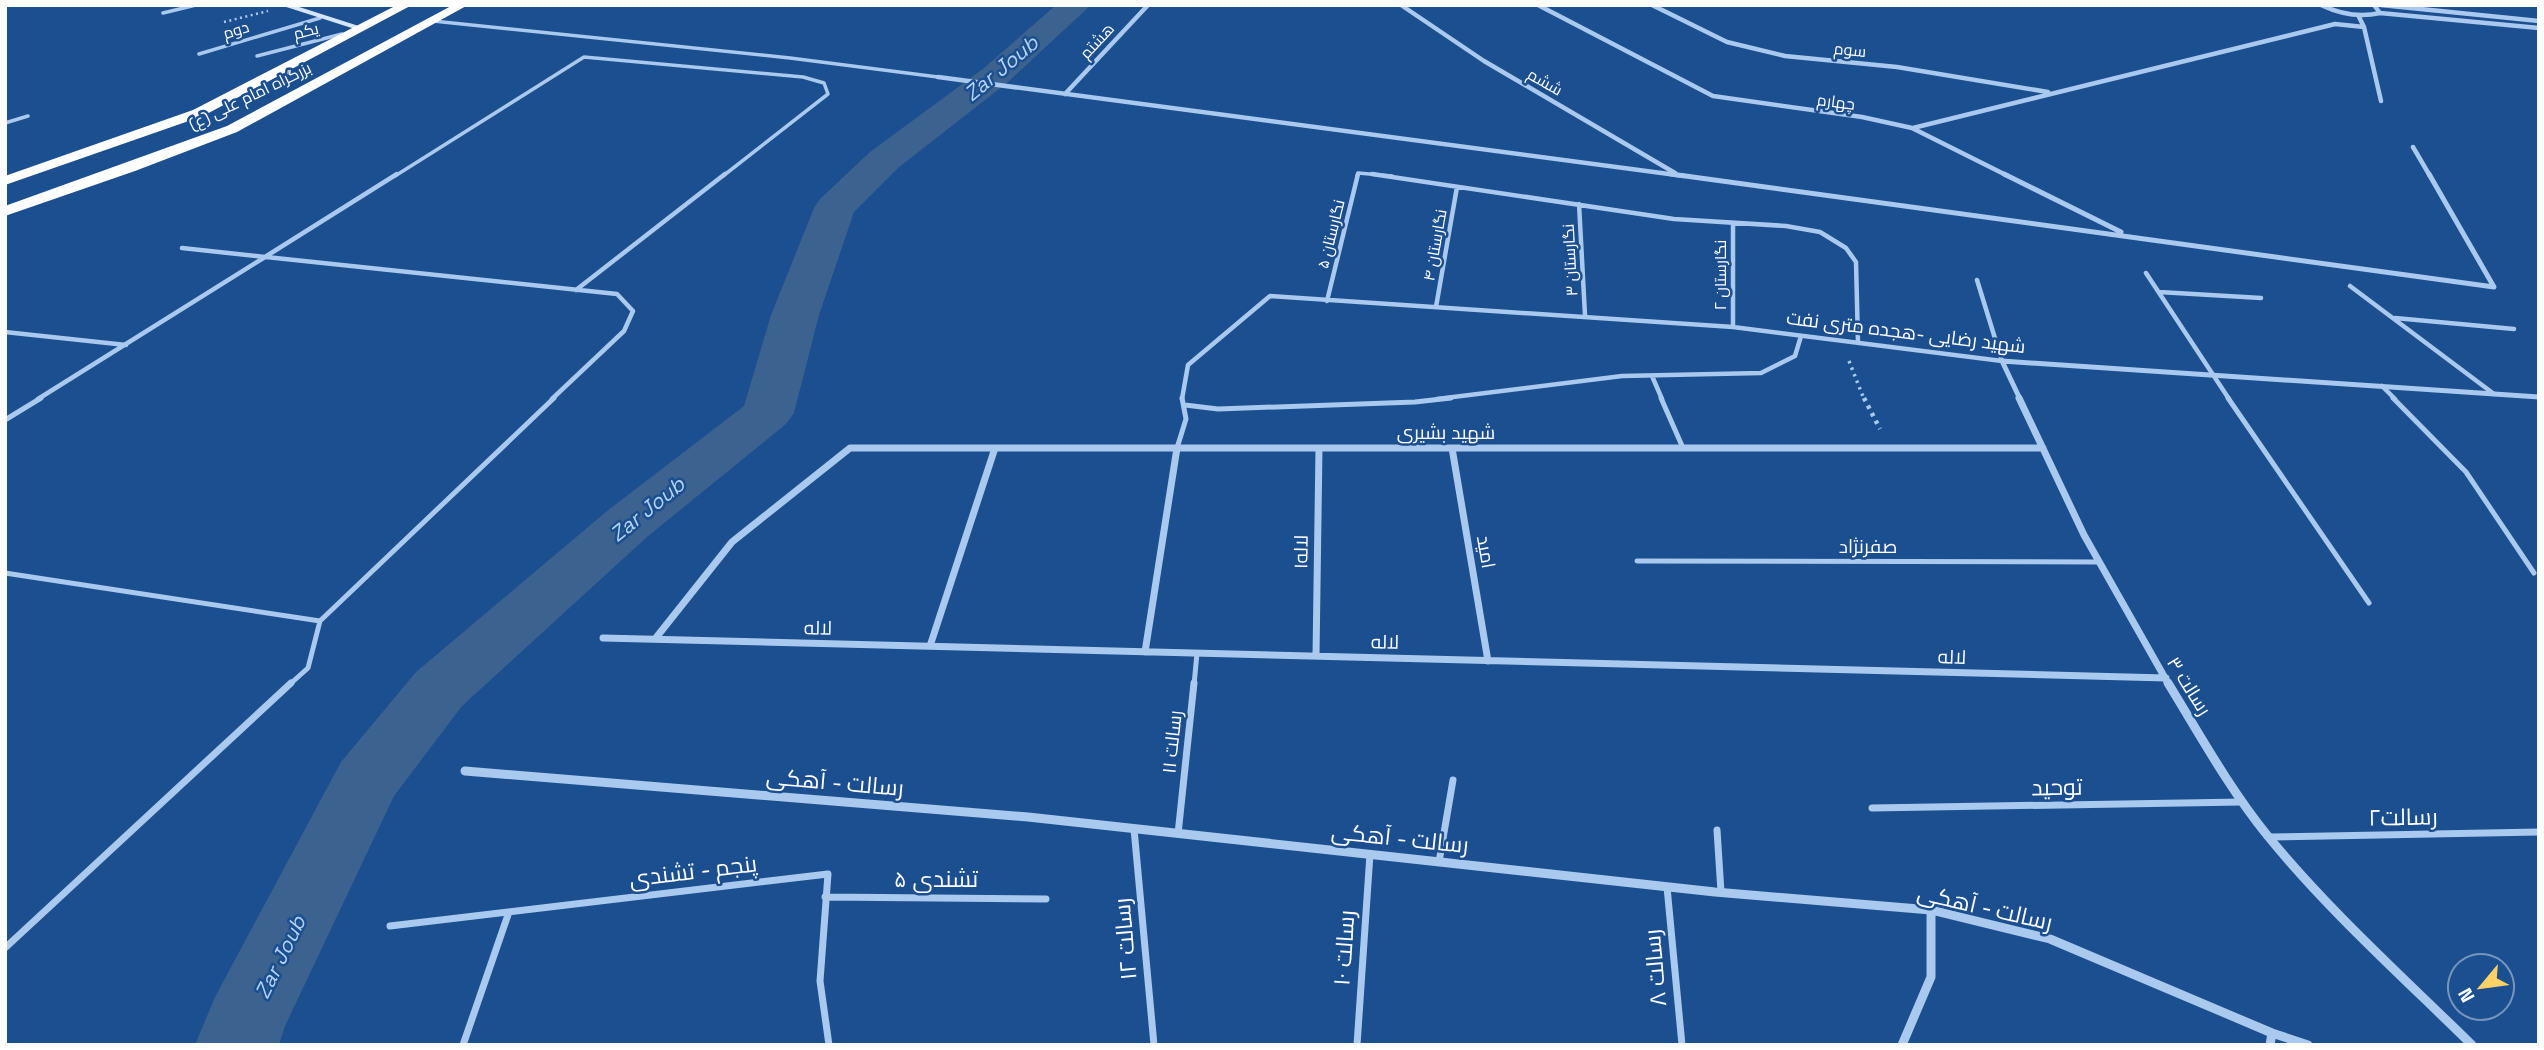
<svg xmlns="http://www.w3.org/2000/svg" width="2544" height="1050" viewBox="0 0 2544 1050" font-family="'Space Grotesk',Cairo,sans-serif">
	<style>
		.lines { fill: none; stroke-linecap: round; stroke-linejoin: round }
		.river { fill: #3c6290; fill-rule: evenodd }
		.path-far2 { stroke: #a9c9ee; stroke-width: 2.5; stroke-dasharray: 2 3.5; stroke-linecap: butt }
		.path-far1 { stroke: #a9c9ee; stroke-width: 3.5; stroke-dasharray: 2.5 4.5; stroke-linecap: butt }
		.path { stroke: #a9c9ee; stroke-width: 4.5; stroke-dasharray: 3.5 5; stroke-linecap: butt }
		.lane-far3 { stroke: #a9c9ee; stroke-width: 3.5 }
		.lane-far2 { stroke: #a9c9ee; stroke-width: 4.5 }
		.lane-far1 { stroke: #a9c9ee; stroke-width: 5 }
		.lane { stroke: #a9c9ee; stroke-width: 7 }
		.street-far3 { stroke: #a9c9ee; stroke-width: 4.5 }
		.street-far2 { stroke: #a9c9ee; stroke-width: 5 }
		.street-far1 { stroke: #a9c9ee; stroke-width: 7 }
		.street { stroke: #a9c9ee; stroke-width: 9 }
		.secondary { fill: #d6e6fa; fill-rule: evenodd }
		.highway { fill: #fff; fill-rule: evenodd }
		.labels { text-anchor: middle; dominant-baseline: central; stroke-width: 5; stroke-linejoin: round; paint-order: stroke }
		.far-street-label { font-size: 16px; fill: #fff; stroke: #1b4f8f }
		.street-label { font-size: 19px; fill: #fff; stroke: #1b4f8f }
		.water-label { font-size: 21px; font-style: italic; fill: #b5d3f5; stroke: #1b4f8f }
		.near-street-label { font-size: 23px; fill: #fff; stroke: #1b4f8f }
	</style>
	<rect width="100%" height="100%" fill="#1b4f8f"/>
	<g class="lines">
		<path class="river" d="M1056,5H1091L1008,82L898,168L854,212L819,315L794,413L786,424L647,537L462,706L394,796L285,1026L279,1045H195L215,997L341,762L416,672L607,511L744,406L771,315L814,208L820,199L870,152L984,68Z"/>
		<path class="path-far2" d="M224,22L268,11"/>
		<path class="path-far1" d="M1849,361L1864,399"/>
		<path class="path" d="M1864,398L1880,429"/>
		<path class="lane-far3" d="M163,13L196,5
			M433,21L790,58L938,77
			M199,54L320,18
			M257,56L342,34
			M5,123L28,116
			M395,176L584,57L803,77L824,83L828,94L723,176
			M1357,176L1358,173L1392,176"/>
		<path class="lane-far2" d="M1372,174L1674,219L1786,226L1820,232L1846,248L1856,262L1858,343
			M1579,204L1585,315
			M1733,224V327
			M265,257L397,174
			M266,257L617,294L633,311L624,331L552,399
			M2146,273L2229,399
			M2350,286L2494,394
			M576,290L725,174
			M2159,292L2261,298
			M1327,301L1358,174
			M1436,307L1457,187
			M2395,318L2514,329
			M5,332L126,345
			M1652,376L1662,399
			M2382,386L2395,399
			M38,399L265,257L182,248
			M1182,399L1188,365L1270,296L1733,327L2002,361L1977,280
			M1437,399L1622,376L1761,373L1795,356L1801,336"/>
		<path class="lane-far1" d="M1661,398L1683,448
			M2228,398L2369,603
			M2393,398L2466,472L2534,573
			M1185,405L1218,409L1415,402L1451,398
			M5,420L41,398
			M1177,448L1186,419L1182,398
			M1637,561L2099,562
			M5,573L320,621L308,668L289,685
			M320,621L554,398
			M1194,685L1197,653"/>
		<path class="lane" d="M1872,808L2242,802
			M1134,829L1154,1045
			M1717,830L1721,892
			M1178,834L1194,683
			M2269,837L2539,832
			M1439,862L1453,780
			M1667,887L1682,1045
			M825,897L1046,899
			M390,926L828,874L820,981L829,1045
			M5,948L291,683
			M463,1045L509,912
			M1357,1045L1370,854"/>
		<path class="street-far3" d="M1401,5L1484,61L1675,173
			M1538,5L1713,96L1862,117L1912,128L2008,176
			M1652,5L1727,42L1785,56L1897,67L2048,92
			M2321,5C2340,14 2359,18 2380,13L2374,5
			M2381,5L2539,21
			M2380,13L2539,28
			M2358,15L2364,27L2381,101
			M938,77L1684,176
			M1065,94L1148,5
			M1913,128L2335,24L2364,27
			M2413,147L2430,176"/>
		<path class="street-far2" d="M1671,174L2494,287L2429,174
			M2004,174L2121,232
			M2020,399L2002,361L2539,397"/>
		<path class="street-far1" d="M2019,398L2084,535L2169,685
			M1452,448L1488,661
			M603,638L2166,678
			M655,639L732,542L850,448H2043
			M930,646L995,448
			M1145,652L1177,448
			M1316,656L1319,448"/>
		<path class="street" d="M2168,683C2200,735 2229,788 2267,835C2328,910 2403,977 2472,1045
			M465,771L1028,817L1715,892L1931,910L2050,939L2272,1033L2308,1045
			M1902,1045L1931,977V910
			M2270,1045L2272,1033"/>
		<path class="secondary" d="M280,5H293L365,28L358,30Z"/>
		<path class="highway" d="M397,5H412L203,116L5,185V176L193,110Z
			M453,5H468L237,132L135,171L5,216V206L227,126Z"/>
	</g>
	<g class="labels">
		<g class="far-street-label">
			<text transform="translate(236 30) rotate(-17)">دوم</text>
			<text transform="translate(306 31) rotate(-14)">یکم</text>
			<text transform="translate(1097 41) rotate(-47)">هشتم</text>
			<text transform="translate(1850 50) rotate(6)">سوم</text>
			<text transform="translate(1545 82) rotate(30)">ششم</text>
			<text transform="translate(250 96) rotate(-26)">بزرگراه امام علی (ع)</text>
			<text transform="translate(1836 102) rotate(7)">چهارم</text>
			<text transform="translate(1331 234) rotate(-76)">نگارستان ۵</text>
			<text transform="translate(1435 245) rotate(-80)">نگارستان ۴</text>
			<text transform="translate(1570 260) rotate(-93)">نگارستان ۳</text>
			<text transform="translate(1720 275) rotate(-90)">نگارستان ۲</text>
		</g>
		<g class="street-label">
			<text transform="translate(1906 332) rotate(7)">شهید رضایی -هجده متری نفت</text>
			<text x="1446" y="432">شهید بشیری</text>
			<text x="1868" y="546">صفرنژاد</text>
			<text transform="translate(1301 552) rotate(-89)">لاله۱</text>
			<text transform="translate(1486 552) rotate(80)">امید</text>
			<text transform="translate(818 628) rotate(1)">لاله</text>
			<text transform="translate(1385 642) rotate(1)">لاله</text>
			<text transform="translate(1952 657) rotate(2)">لاله</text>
			<text transform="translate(2189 686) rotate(58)">رسالت ۳</text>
			<text transform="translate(1172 742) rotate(-84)">رسالت ۱۱</text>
		</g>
		<g class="water-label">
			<text transform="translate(1001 68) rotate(-40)">Zar Joub</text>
			<text transform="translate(647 509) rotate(-39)">Zar Joub</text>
			<text transform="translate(280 957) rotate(-64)">Zar Joub</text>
		</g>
		<g class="near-street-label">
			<text transform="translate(835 782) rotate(5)">رسالت - آهکی</text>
			<text transform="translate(2057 787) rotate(-1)">توحید</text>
			<text transform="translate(2403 817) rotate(-1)">رسالت۲</text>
			<text transform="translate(1400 838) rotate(6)">رسالت - آهکی</text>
			<text transform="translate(693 871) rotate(-7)">پنجم - تشندی</text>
			<text x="936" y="879">تشندی ۵</text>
			<text transform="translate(1985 907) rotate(13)">رسالت - آهکی</text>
			<text transform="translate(1125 939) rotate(-95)">رسالت ۱۲</text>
			<text transform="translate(1344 948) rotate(-86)">رسالت ۱۰</text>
			<text transform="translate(1655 968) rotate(-95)">رسالت ۸</text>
		</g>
	</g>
	<rect width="2544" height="1050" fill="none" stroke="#ffffff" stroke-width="14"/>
	<g transform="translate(2481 987) rotate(241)"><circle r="33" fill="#1b4f8f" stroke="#7695bc" stroke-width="2"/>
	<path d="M0-5L12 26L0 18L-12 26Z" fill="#ffd166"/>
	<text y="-10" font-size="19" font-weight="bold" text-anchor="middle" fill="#ffffff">N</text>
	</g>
</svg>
